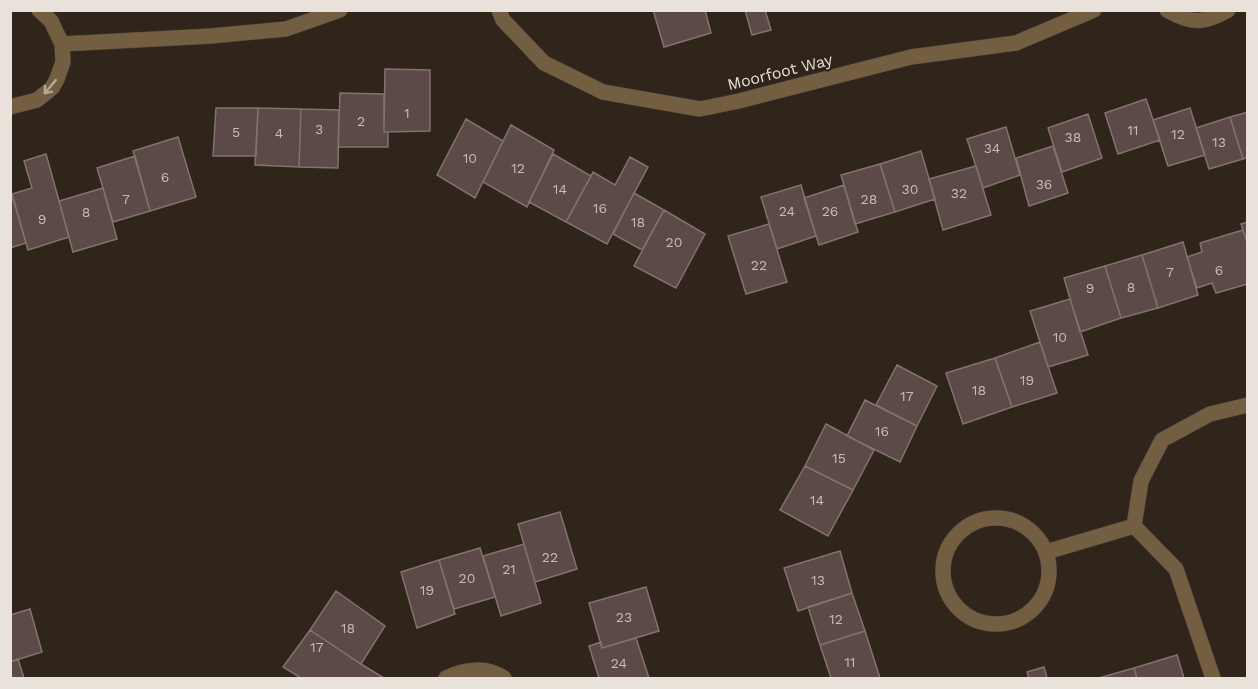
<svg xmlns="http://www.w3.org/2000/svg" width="1258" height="689" viewBox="0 0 1258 689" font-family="'Work Sans',sans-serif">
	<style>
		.building { fill: #5b4a47; stroke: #85726e; stroke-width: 1.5 }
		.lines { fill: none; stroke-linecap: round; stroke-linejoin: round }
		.minor-casing { stroke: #4d4339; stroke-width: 16 }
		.minor { stroke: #735e42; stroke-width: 15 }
		.oneway { stroke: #b4a796 }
		.labels { text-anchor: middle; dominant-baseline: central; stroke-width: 4.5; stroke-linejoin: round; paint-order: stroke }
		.number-label { font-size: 14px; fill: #c6bcb6 }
		.street-label { font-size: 16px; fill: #e9e2db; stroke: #2f251a }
	</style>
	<rect width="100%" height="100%" fill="#2f251a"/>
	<path class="building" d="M653,10H705L711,33L664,47Z
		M745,10H765L771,30L752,35Z
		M385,69L430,70V131L384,132Z
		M340,93L384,94V132H388V147H338Z
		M1146,99L1160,140L1118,154L1105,113Z
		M216,108H258L256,156H213Z
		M258,108L301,109L299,167L255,165Z
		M1190,108L1205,155L1168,166L1153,120Z
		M301,109L339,110L338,168L299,167Z
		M1248,112V157L1243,159L1230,117Z
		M1088,114L1102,158L1062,172L1048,128Z
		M1230,117L1243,159L1209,169L1196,128Z
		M466,119L503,141L475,198L437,175Z
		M511,125L554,150L527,207L483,182Z
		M1006,127L1020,175L983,188L967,139Z
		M178,137L196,197L150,211L133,151Z
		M1053,146L1068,193L1029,206L1016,158Z
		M921,151L935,199L895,212L880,164Z
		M46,154L69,237L28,250L12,194L32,188L24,161Z
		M553,154L591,176L566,222L529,202Z
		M135,156L150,211L113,222L97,168Z
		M630,157L648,167L607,244L566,222L593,172L615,185Z
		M880,164L895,212L855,224L841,175Z
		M976,166L991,215L943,230L929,179Z
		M801,185L816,236L777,249L761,197Z
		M844,185L858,232L819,245L804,198Z
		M10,188L26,243L10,248Z
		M103,188L117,239L73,252L59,201Z
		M634,193L664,210L642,250L613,234Z
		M664,210L705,234L676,288L634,266Z
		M1248,222V245L1241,224Z
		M769,224L787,282L746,294L728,236Z
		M1243,230L1248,245V284L1216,293L1212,283L1197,288L1187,257L1202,252L1200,243Z
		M1183,242L1198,295L1158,308L1142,255Z
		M1142,255L1158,308L1121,318L1105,266Z
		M1105,266L1121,318L1080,332L1064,278Z
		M1070,299L1088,355L1048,367L1030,311Z
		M1040,342L1057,393L1012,407L995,358Z
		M995,358L1012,407L963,424L946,373Z
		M897,365L937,386L917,426L876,405Z
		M865,400L917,426L900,462L847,436Z
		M826,424L874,450L853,490L805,466Z
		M805,466L853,490L828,536L780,510Z
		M560,512L577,569L535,582L518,524Z
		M524,544L541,603L501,616L483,556Z
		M480,548L495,597L454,609L439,560Z
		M840,551L852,593L798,611L784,568Z
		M439,560L455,614L417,628L401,572Z
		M646,587L659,631L602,648L589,603Z
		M336,591L385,626L361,664L310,630Z
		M852,593L865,631L820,645L808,607Z
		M30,609L42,652L10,662V615Z
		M310,630L361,664L384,678H301L283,667Z
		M865,631L880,678H831L820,645Z
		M636,638L649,678H599L589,646L601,642L602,648Z
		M1177,655L1184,678H1137L1134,668Z
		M18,659L24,678H10V662Z
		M1044,667L1047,678H1029L1027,672Z
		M1134,668L1137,678H1099Z"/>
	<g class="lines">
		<g class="minor-casing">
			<path id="minor" d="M499,10L503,20L544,63L603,92L700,109L739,101L911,57L1016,43L1094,10
				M1167,10C1191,24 1204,24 1228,10
				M62,44L211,36L286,29L340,10
				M10,107L37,100L52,88L57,79L63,62L62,44L51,21L39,10
				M943 571a53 53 0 1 1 106 0a53 53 0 1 1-106 0Z
				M1134,526L1141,481L1162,440L1210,414L1248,405
				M1046,552L1134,526L1176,569L1213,678
				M446,678C464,669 486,666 504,678"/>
		</g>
		<use href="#minor" class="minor"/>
	</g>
	<defs><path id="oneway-shaft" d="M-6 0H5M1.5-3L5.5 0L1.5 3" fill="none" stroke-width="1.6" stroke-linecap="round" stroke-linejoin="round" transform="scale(1.5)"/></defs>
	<use class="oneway" href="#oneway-shaft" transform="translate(50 87) rotate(130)"/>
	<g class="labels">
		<g class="number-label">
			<text x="407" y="113">1</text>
			<text x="361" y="121">2</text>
			<text x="319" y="129">3</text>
			<text x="1133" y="130">11</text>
			<text x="236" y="132">5</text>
			<text x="279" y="133">4</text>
			<text x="1178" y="134">12</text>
			<text x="1073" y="137">38</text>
			<text x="1219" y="142">13</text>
			<text x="992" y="148">34</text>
			<text x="470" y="158">10</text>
			<text x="518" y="168">12</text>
			<text x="165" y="177">6</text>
			<text x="1044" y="184">36</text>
			<text x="560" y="189">14</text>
			<text x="910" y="189">30</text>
			<text x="959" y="193">32</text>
			<text x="126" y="199">7</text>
			<text x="869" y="199">28</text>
			<text x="600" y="208">16</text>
			<text x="787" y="211">24</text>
			<text x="830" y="211">26</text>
			<text x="86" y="212">8</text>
			<text x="42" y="219">9</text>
			<text x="638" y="222">18</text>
			<text x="674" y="242">20</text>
			<text x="759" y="265">22</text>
			<text x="1219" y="270">6</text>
			<text x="1170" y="272">7</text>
			<text x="1131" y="287">8</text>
			<text x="1090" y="288">9</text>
			<text x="1060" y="337">10</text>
			<text x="1027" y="380">19</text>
			<text x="979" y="390">18</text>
			<text x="907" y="396">17</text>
			<text x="882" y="431">16</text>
			<text x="839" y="458">15</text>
			<text x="817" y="500">14</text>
			<text x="550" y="557">22</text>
			<text x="509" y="569">21</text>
			<text x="467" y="578">20</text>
			<text x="818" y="580">13</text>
			<text x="427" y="590">19</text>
			<text x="624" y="617">23</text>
			<text x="836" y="619">12</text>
			<text x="348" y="628">18</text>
			<text x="317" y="647">17</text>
			<text x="850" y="662">11</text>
			<text x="619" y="663">24</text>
		</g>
		<g class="street-label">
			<text transform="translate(780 72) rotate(-14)">Moorfoot Way</text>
		</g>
	</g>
	<rect width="1258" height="689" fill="none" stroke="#e9e2db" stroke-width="24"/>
</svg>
